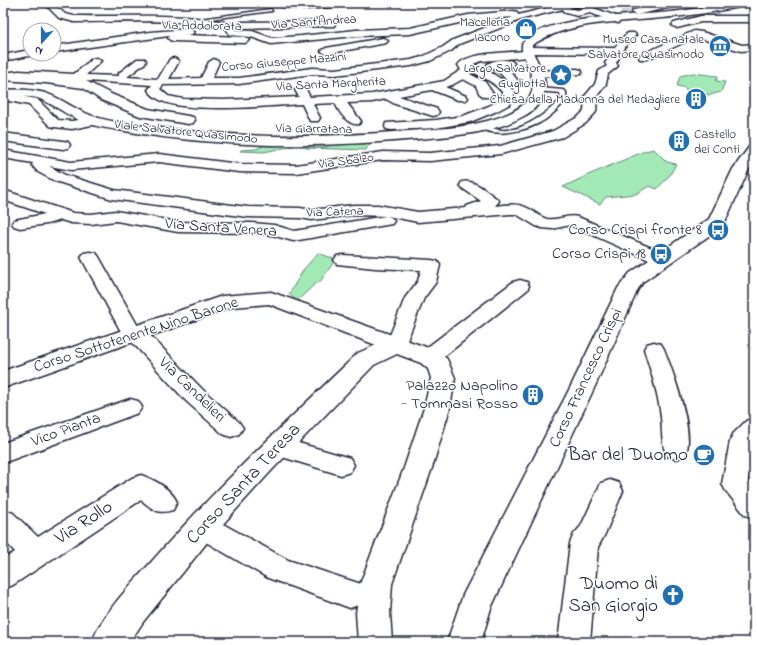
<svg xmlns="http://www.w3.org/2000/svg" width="757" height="645" viewBox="0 0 757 645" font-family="'Indie Flower',sans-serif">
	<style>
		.green { fill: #a3e9b6; stroke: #628678 }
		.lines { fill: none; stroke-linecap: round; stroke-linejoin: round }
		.street-tunnel { stroke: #d3d3d8; stroke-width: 9; stroke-dasharray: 9 4.5; stroke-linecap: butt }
		.lane-casing { stroke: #22223b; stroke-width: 3 }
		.street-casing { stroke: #22223b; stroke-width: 3 }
		.secondary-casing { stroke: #22223b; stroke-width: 3 }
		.lane { fill: #fff; fill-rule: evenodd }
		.street { fill: #fff; fill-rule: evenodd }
		.secondary { fill: #fff; fill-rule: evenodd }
		.labels { text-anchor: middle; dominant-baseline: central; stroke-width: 3; stroke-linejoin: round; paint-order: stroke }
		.far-street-label { font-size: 13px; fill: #22223b; stroke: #fff }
		.far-poi-label { font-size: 13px; fill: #22223b; stroke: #fff; text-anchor: end }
		.street-label { font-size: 16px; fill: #22223b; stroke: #fff }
		.poi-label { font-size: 16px; fill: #22223b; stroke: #fff; text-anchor: end }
		.near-poi-label { font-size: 19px; fill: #22223b; stroke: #fff; text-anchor: end }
		.near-street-label { font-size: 19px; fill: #22223b; stroke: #fff }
	</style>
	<rect width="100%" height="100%" fill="#fff"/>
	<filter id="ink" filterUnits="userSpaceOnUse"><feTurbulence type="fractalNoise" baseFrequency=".025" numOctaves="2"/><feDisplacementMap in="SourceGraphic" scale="8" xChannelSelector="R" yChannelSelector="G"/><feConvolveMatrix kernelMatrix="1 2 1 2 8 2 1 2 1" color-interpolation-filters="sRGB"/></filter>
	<g filter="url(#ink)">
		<path class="green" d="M693,73L718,76L716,81L725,82L721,92L710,95L685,90L686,88L677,86L680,76Z
			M265,145H293L294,146L264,152L240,151L241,150L256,149Z
			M329,145L368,144L370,145L367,147L366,150L306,148L304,147H328Z
			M654,149L667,162L676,164L670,175L657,189L649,186L636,194L606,197L600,204L563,187L588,175L645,151Z
			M318,253L335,259L334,262L319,283H316L297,301L289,294L304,269Z"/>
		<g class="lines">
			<path class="street-tunnel" d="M710,13L721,18
				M621,14L636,12"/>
			<g class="lane-casing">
				<path id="lane" d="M246,3L304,7L386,3L304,9Z
					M271,9L272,11L195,21L193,20Z
					M539,88L563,90L566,92V100C560,107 553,114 546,119C529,131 494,139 476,126L479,124C486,126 494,129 501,130C523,132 547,113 561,99L560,93L537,91L536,90Z"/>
			</g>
			<g class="street-casing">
				<path id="street" d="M44,3H53L65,14L74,16C124,17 185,12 232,24L236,30L252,31L272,38L301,36L356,30L410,28L468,15L514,11L517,12L518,15L567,3H585L584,5L568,8L577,10L591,7L621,18L622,20L618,23L590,13L577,16L563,12V9L523,19L459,44L451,51L430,61L411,66L335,75L312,74L239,84L163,85L160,89L168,96L183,99L223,100L299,97L295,90L297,88H305L310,97L372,94L444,81L461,70L458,65C467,52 508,53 523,51V48L527,47L615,48L620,40L628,33H634L636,35L627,44L616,63L618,66L608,74L606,84L597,96L596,112L586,123L563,137L501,154L430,161L383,160L296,173L239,172L159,162L71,170L49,166L65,175L114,190L248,207L300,208L312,210L353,205H378L418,212L466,208L467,206L481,201L462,188L460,185L462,182C474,179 486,191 496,198L499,201L495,206C505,205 516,203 525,207C533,210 539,217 547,219C557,221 567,214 578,217L668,255L671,259L668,263L662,264L656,263L570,225L552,229L542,228L536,226L516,214H510L418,222L387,216L392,218L394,221L392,224L293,241L272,235L252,233L178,232L116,221L91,224L71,223L61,220L47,224L20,228L14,226L12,223L14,220L45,214L3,200V190L73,213L91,214L116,211L178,222L252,223L274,225L294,231L386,216L353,215L312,220L300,218L248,217L112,199L55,181L38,172L32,165L33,163L3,158V150L71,162L159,154L239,164L296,165L383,152L430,153L500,146L553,131L578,117L584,111L585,96L595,84L599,71L607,66L605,63L612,54L532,53V56L528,57L482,61L473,64L490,72L504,81H507L501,74L487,65C491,60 509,58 514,63L513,65L503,67L509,70L519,82L514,86L510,87L515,93L510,104L497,111L470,122L436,128L391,130L386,129L385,126L386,123L436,120L463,116L489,106L501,99L503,93C495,83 484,77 472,72L470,74L485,82L494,95L492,97H484L479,93L476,86L463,79L452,85L445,87L466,96L468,98L466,100H458L432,90L399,96L437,109L439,112L437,115L433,116L395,104L386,99L372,102L347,103L361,121L359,124C348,126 339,112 335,103L313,104L320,118L318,121H310L302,104C269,106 186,114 160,100C156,98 151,94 148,90L152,85L19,77L3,79V73L19,71L74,74L92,59L96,58L101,61L86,75L119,76V73L137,59H145L146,61L145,63L127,77L158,79L170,59L174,58L179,61L169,79L201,78L209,62L214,59L219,62L212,78H239L312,68L335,69L411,60L422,57L443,47L453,40L513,17L468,21L410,34L356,36L271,44L251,37L230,35L226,28C179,18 122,22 74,22L59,18Z
					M666,3H682L681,5L636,15L632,12L633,10Z
					M694,3H708L721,6L722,8L718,11L695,5Z
					M701,16H754V22H701L677,28L672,25L674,23Z
					M331,21L335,24L334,26L241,28L236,25L241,22Z
					M189,29L194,32L192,34L184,35L245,37L250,40L245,43L173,41L170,40L168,38L169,36L54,52V46L150,32Z
					M694,31L702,32L742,45L754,44V50L741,51L696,37L648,59H640L639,57L640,55Z
					M383,38L386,39L388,41L386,43L326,54L321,51L326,48Z
					M30,50V54H34V55L3,61V55Z
					M577,69L581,70L582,72L581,74L537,77L532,74L537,71Z
					M8,91L12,92L13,95L37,99L58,120L72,121L93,117L97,118L99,121L97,124L72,129L54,127L50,126L29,105L4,100L3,93Z
					M3,133L63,141L68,142L70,145L68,148L63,149L3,141Z
					M90,252L96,253L99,257L139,328L144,329L202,389L239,422L243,428L239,434L231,437L223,434L186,401L133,343L126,341L81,257L84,253Z
					M343,255L431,260L437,261L440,265L436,282L424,298L403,350L396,352L389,350L386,345L405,298L418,281L421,270L375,268L337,264L334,260L337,256Z
					M520,280L527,282L529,286L527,290L437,362L429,364L421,362L418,357L421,352L513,282Z
					M654,342L661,344L664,349C673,372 696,434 685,456L676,459L667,456C660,443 663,424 660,410C657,389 650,369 644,349L647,344Z
					M130,399L138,401L142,407L138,413L3,463V443Z
					M754,418V444L748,481L754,488V518L745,515L726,491L722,484L730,441L733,434L746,421Z
					M278,437L350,458L354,465L350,472L341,475L269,453L266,446L269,439Z
					M141,475C155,480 171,489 177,502L173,510C157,515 153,509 141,500L13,585L3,589V559L15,552L3,539V509L13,513L38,537L132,478Z
					M610,480L619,483L623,491L605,534L598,547L590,642H558L570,543L574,534L581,526L601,483Z
					M202,514L212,518L288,560L361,584L365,594L361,604L350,608L268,578L192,534L188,526L192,518Z"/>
			</g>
			<g class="secondary-casing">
				<path id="secondary" d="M730,3H751L746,6C718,11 690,16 662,18C618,23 571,20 532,45V50C538,64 550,81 543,96C539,105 531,113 522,117C491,134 452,136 418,139C361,144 304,147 246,144C204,142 161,138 119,130C104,128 88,125 75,118C62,112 50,102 37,98C26,96 14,97 3,98V90C17,89 31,89 45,93C58,97 70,106 83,112C94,117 105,120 117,122C160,129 203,133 246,135C301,138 355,135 409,131C435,129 462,128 487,121C502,117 520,111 529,98C539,84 527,65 522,50V44C542,16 627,16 660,13C684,11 707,7 730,3Z
					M3,72L46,75L86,81L111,94L148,109L188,116L193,117L195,120L193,123L188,124L140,116L101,100L83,88L46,83L3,80Z
					M754,146V161L749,169L723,226L644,281L638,289L596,384L491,608L481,642H447L463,595L572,384L618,288L630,273L709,219L733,169L749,147Z
					M271,292L437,351L447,359L455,378L450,408L432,468L392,584L390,613L392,642H358L356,613L360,584L404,468L424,408L431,378L428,369L421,363L397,354L374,365L272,470L213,535L143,622L130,642H92C104,611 131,585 153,560C217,487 287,421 358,353L376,345L269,304L232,307L3,388V371L222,296Z"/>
			</g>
			<use href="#lane" class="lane"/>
			<use href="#street" class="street"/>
			<use href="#secondary" class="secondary"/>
		</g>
	</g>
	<defs>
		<g id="shop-disc" transform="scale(1.15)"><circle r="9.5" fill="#1f6fb2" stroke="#fff"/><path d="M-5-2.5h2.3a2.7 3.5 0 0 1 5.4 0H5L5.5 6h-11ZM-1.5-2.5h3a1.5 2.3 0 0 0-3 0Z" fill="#fff"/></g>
		<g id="museum-disc" transform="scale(1.15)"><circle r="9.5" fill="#1f6fb2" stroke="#fff"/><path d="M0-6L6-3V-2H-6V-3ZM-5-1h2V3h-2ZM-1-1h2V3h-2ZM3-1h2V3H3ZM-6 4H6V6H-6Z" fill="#fff"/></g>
		<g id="sight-disc" transform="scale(1.15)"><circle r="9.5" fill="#1f6fb2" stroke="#fff"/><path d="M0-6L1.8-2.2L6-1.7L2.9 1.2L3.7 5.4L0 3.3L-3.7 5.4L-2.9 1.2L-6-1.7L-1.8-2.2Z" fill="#fff"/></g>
		<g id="building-disc" transform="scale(1.15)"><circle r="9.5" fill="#1f6fb2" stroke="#fff"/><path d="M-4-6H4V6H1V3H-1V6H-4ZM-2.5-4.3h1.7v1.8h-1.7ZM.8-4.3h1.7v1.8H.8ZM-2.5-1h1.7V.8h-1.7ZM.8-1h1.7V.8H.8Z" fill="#fff"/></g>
		<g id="bus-disc" transform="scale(1.15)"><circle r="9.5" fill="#1f6fb2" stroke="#fff"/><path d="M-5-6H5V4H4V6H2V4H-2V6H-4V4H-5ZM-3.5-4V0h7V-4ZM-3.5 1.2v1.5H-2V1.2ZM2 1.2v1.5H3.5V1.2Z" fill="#fff"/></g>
		<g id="cafe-disc" transform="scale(1.15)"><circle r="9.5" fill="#1f6fb2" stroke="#fff"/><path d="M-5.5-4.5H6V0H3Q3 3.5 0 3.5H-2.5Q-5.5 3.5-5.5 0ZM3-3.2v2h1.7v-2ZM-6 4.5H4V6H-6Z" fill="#fff"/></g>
		<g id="church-disc" transform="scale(1.15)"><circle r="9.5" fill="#1f6fb2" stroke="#fff"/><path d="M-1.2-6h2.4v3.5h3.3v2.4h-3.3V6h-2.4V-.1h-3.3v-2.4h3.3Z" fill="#fff"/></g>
	</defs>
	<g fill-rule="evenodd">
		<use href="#shop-disc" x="526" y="29"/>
		<use href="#museum-disc" x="720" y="46"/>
		<use href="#sight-disc" x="561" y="75"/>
		<use href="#building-disc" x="696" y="99"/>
		<use href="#building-disc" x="679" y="141"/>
		<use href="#bus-disc" x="718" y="230"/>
		<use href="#bus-disc" x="661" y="254"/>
		<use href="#building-disc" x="533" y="395"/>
		<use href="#cafe-disc" x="704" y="455"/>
		<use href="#church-disc" x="673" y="595"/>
	</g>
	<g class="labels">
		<g class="far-street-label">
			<text transform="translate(314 22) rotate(-4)">Via Sant'Andrea</text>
			<text transform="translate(202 26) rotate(1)">Via Addolorata</text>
			<text transform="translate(284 62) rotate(-5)">Corso Giuseppe Mazzini</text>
			<text transform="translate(331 84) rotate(-3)">Via Santa Margherita</text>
			<text transform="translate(314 129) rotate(1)">Via Giarratana</text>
			<text transform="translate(186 132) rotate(6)">Viale Salvatore Quasimodo</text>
			<text transform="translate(346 161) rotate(-8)">Via Sbalzo</text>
			<text transform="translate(335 212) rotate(-2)">Via Catena</text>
		</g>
		<g class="far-poi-label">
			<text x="510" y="22">Macelleria<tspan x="510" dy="15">Iacono</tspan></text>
			<text x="704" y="39">Museo Casa natale<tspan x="704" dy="15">Salvatore Quasimodo</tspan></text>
			<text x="546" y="68">Largo Salvatore<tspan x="546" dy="15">Gugliotta</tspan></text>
			<text x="680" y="99">Chiesa della Madonna del Medagliere</text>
			<text x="694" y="134" text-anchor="start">Castello<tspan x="694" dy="15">dei Conti</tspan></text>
		</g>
		<g class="street-label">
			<text transform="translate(221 228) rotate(4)">Via Santa Venera</text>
			<text transform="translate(136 335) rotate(-18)">Corso Sottotenente Nino Barone</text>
			<text transform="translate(586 378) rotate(-65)">Corso Francesco Crispi</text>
			<text transform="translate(192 390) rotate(44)">Via Candelieri</text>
			<text transform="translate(66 430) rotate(-20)">Vico Pianta</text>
		</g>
		<g class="poi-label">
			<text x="702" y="230">Corso Crispi fronte 8</text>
			<text x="646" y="254">Corso Crispi 18</text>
			<text x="518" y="386">Palazzo Napolino<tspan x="518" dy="18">- Tommasi Rosso</tspan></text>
		</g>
		<g class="near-poi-label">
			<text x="688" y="455">Bar del Duomo</text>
			<text x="658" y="584">Duomo di<tspan x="658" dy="22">San Giorgio</tspan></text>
		</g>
		<g class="near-street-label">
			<text transform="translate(244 484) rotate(-47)">Corso Santa Teresa</text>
			<text transform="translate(84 523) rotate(-33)">Via Rollo</text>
		</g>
	</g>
	<rect width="757" height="645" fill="none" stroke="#fff" stroke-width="16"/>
	<rect x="8" y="8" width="741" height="629" fill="none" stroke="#22223b" stroke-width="1.5" filter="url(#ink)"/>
	<g transform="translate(42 42) rotate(201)"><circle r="19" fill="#ffffff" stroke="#a7a7b1"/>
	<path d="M0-3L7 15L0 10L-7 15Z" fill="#1f6fb2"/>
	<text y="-6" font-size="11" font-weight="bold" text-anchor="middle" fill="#22223b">N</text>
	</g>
</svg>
